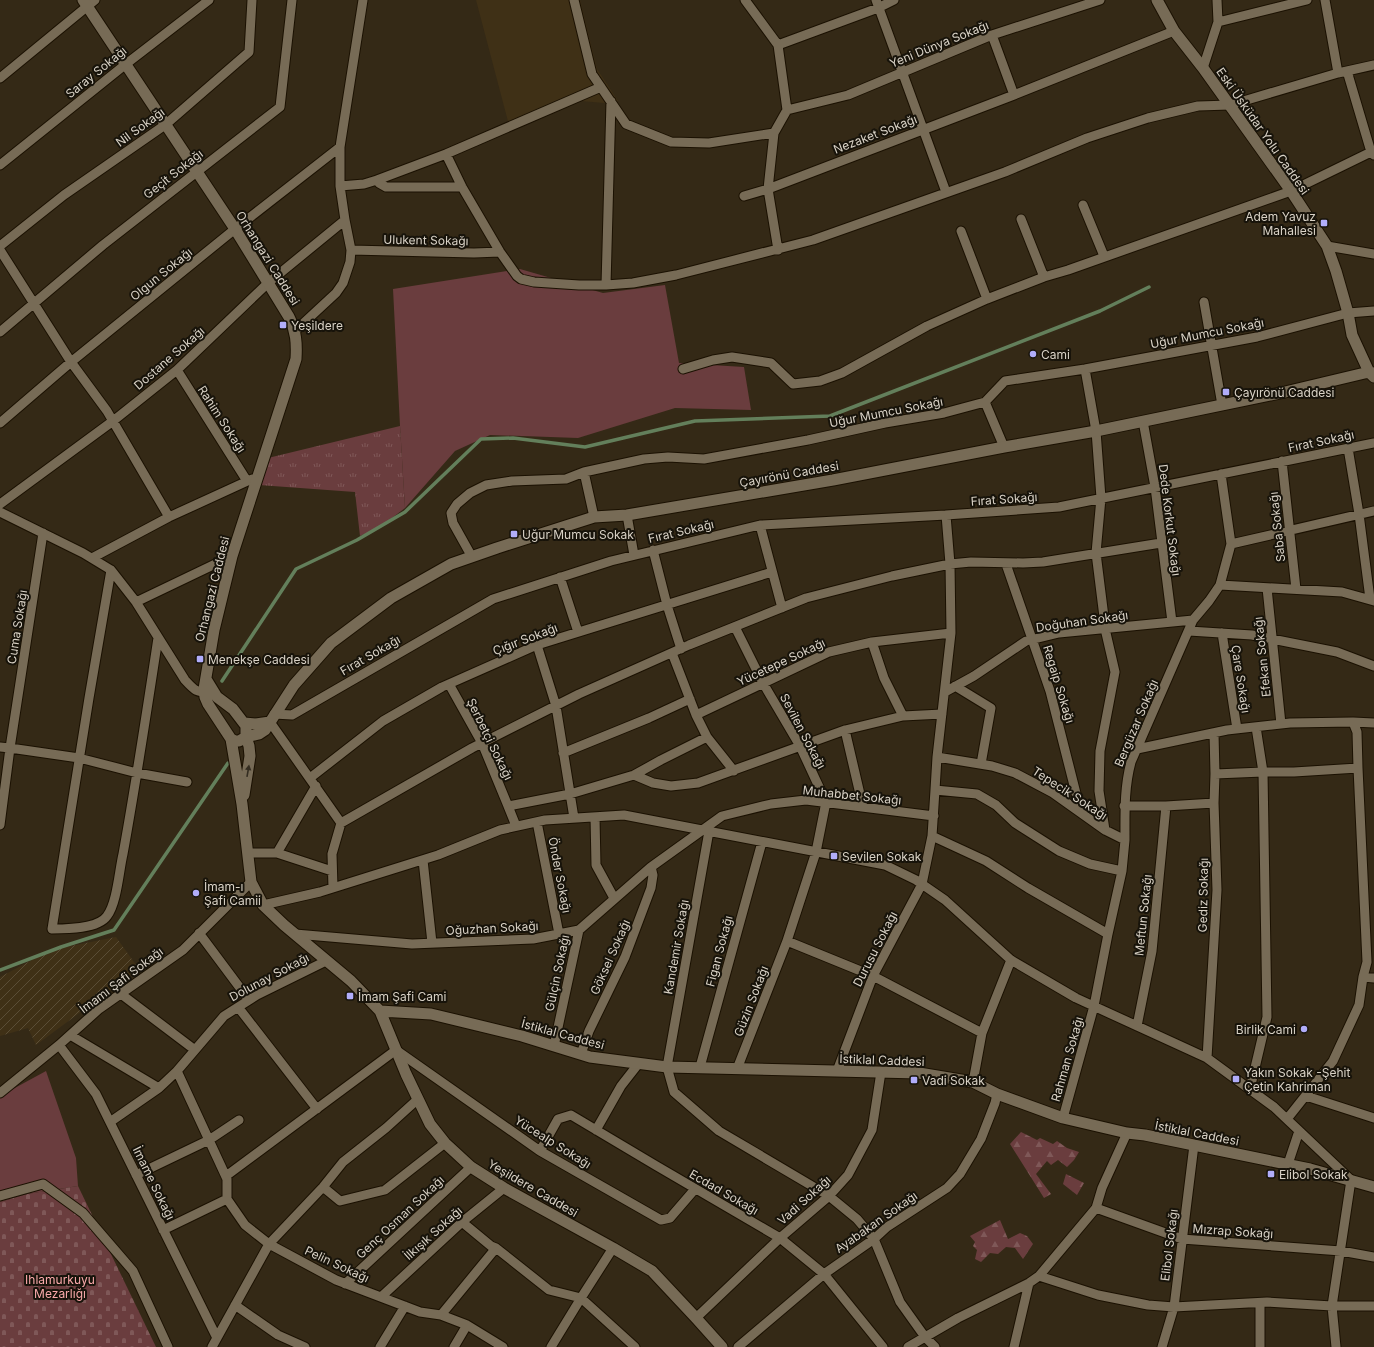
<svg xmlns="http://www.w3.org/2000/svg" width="1374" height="1347" viewBox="0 0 1374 1347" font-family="Inter,sans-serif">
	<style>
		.built { fill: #3f3016 }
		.industrial { fill: url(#industrial-furrows) }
		.grass { fill: #6a3d3e }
		.forest { fill: url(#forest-firs) }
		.cemetery { fill: url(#cemetery-stones) }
		.park { fill: url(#park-tufts) }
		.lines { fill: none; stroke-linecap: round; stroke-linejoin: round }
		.stream { stroke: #637f5b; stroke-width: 3.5 }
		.minor-casing { stroke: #1b1102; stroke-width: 11 }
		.tertiary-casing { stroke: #1b1102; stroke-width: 13 }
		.minor { stroke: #776b56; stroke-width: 9 }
		.tertiary { stroke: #776b56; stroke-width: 11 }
		.oneway { fill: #342d21 }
		.poi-dot { fill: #b1adfa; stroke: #17130a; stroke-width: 1.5 }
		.labels { text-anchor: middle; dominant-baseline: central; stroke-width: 4; stroke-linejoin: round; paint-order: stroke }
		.street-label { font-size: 12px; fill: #d9d2c6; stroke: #17130a }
		.poi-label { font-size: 12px; fill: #d9d2c6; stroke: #17130a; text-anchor: start }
		.park-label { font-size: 12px; fill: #f9a9aa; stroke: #17130a }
	</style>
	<defs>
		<pattern id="industrial-furrows" width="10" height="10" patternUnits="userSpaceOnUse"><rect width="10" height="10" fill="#3f3016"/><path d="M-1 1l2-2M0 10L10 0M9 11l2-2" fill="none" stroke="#5a4d36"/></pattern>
		<pattern id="forest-firs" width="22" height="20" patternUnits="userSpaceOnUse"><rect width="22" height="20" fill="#6a3d3e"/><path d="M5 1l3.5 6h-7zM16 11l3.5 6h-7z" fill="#7f5858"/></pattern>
		<pattern id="cemetery-stones" width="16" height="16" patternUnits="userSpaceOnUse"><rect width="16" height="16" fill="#6a3d3e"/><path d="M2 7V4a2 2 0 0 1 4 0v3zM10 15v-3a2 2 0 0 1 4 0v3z" fill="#7f5858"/></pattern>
		<pattern id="park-tufts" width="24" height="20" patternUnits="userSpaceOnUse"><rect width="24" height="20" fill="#6a3d3e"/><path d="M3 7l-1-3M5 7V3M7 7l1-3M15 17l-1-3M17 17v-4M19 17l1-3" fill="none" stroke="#7f5858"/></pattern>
	</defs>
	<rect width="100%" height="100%" fill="#342916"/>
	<path class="built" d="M476,0H580L597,69L618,101L604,103L581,101L510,129Z"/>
	<path class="industrial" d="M116,937L139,969L36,1045L28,1028L0,1036V977L51,950Z"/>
	<path class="grass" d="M520,269L603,293L665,285L679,363L744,367L751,410L675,408L578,438L490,435L455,451L405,508L400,426L393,289Z
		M46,1071L76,1158L78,1186L27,1194L0,1202V1096Z"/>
	<path class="forest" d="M1021,1132L1037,1140L1040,1138L1053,1144L1057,1141L1067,1148L1079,1152L1074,1160L1067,1167L1058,1160L1051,1165L1047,1161L1036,1174L1051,1194L1044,1198L1010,1144Z
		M1066,1174L1084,1183L1077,1195L1063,1184Z
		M1000,1220L1008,1239L1020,1233L1027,1236L1033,1244L1023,1259L1015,1248L1006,1247L998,1254L990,1253L981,1262L975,1259L977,1250L973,1246L975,1242L970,1236Z"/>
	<path class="cemetery" d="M78,1186L156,1347H0V1202L27,1194Z"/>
	<path class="park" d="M400,426L405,508L380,527L360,536L355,492L259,485L268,458Z"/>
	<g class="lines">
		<path class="stream" d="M222,681L296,569L357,540L405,512L481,439L513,438L585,447L695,421L830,416L1100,311L1149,287
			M0,970L61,947L114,930L228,763"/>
		<g class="minor-casing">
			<path id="minor" d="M574,0L592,74L626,124L671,142L709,143L774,133
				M745,0L778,45L787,110L774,133L768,189L778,250
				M876,0L946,192
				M1325,0L1338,73
				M1218,22L1307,0
				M992,35L1014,95
				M778,45L878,8L894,0
				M1203,68L1218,22L1217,0
				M1347,71L1371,152L1374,155
				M0,78L95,0
				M787,110L848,95L992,35L1100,0
				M446,154L462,187L500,252L517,276L521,279L534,282L579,285H606L633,283L676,275L813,240L1005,172L1087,138L1148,118L1198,106L1230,105L1338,73L1374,65
				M0,165L126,64L209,0
				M377,180L446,154L601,87
				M340,186L364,184L377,180L379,183L386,187H462
				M744,196L768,189L1014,95L1174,31
				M1083,205L1104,256
				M1021,219L1044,277
				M961,231L987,299
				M0,246L64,195L165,125L249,52L252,0
				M1327,246L1374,254
				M0,250L71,362L107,411L169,517L92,558
				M351,250L474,253L500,252
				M606,285L611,101
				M1204,302L1222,405
				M295,331L336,293L343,283L350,262L351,250L345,220L340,186V147L363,0
				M0,332L103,245L280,107L292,0
				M683,369L713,360L732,357L771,363L793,384L820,381L842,373L927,326L987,299L1044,277L1068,270L1291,191L1371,152
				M177,370L247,481
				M985,402L1004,447
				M1143,421L1155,487L1172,622
				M0,423L71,362L235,229L340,147
				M1348,448L1359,514L1370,599
				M1282,461L1296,589
				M584,472L594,517
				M1221,474L1231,544
				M0,504L113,421L177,370L268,283L345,220
				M1374,511L1231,544L1220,585L1342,592L1374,601
				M0,512L83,553L111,570L136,602L185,680C195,691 196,692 211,693
				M627,515L634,555
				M169,517L252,479
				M760,525L782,608
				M653,550L667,605L681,649
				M472,557L453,523L451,513L457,504L470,493L486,485L512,481L566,479L584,472L644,459L668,457L704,459L808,440L885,423L944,413L985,402L1005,381L1085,369L1257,337L1348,313L1374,311
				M1006,564L1050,691L1081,813
				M111,570L89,698L52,929C67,929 98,929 107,916C117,903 119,871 123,854C136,783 147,710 158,638
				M560,577L578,632
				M1267,588L1281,724
				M136,602L232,556
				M735,627L763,683L800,746L826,802L816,852L787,941L873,976L982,1033
				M1189,631L1252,635L1337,652L1374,666
				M1222,633L1237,729
				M872,642L884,678L903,716
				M537,645L556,706L574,818
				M672,653L696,715L707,737L661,760L634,775L653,783L671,786L698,783L845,730L903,716L942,714
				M449,684L482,743L508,806
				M955,686L991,708L981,764
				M945,692L974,676L1026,641L1059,633L1193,620L1209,601L1220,585
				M274,714L292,715L493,599L611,561L760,525L946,515L1059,507L1374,443
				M696,715L829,652L872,642L951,633
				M270,722L341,823L472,748L579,694L689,645L806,598L892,576L950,564L971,562L1023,563L1043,562L1161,543
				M1353,722L1374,723
				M845,730L863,807
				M707,737L734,771
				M0,747L10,748L43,533
				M1137,749L1227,730L1290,723L1353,722L1357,732L1358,768
				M563,753L649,718L690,699
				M937,757L951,633L950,564L946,515
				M1215,774L1263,772L1256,727
				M310,778L383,721L442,687L537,645L772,572
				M935,790L937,757L992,766L1015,773L1053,793L1105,830
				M1124,806H1166L1214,803
				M595,817L596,865L614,898
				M537,822L559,934
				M0,825L10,748L79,758L137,773L187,782
				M516,826L508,806L570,794L634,775
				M709,831L667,1067L674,1092L719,1131L829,1196L857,1219L874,1239L900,1302L925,1337L935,1347
				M1125,840C1125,813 1124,788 1131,762L1193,620
				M248,853H277L316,786
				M277,853L332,871
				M423,860L432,943
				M333,888L332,854L341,823
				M263,905L320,892L438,855L500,830L545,820L624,815L885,865L916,880L945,900L1011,960L1076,998L1207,1058L1274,1107L1351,1180L1332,1306L1336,1347
				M199,933L249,1000
				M295,934L412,944L533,939L579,930L651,867L722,816L771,804L806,800L934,816
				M1108,934L1122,871
				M1363,977L1374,978
				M121,994L195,1050
				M238,1007L317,1109
				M1137,1026L1152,951L1166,806
				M70,1035L159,1088L177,1071L227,1179V1199L245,1225L269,1244L323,1187L343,1162L386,1128L418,1099
				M59,1045L96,1094L217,1338
				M554,1046L579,930
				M581,1054L589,1031L625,957L651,888L653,875L651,867
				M1207,1058L1217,890L1214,803L1215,774L1214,733
				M700,1067L762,842
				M737,1069L787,941
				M177,1071L224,1016L257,995L326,961
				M837,1071L873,976L922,884L932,836
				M973,1082L982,1033L1011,960
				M1250,1089L1267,1017L1263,772H1294L1358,768L1367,962L1363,977L1359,1005L1333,1061L1287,1119
				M0,1093L59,1045L99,1009L183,950L251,882
				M1306,1096L1374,1118
				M1063,1118L1094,1006L1108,934L1028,888L986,861L932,836L935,790L977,794L996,805L1015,823L1059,851L1090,864L1122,871L1125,840L1105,830L1099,791L1100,751L1115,672L1106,633L1096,553L1101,498L1096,431L1085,369
				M110,1122L159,1088
				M596,1130L621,1086L639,1063
				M1127,1133L1102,1188L1096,1208L1039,1276L1098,1295L1148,1305L1174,1307L1267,1302L1332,1306H1374
				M540,1151L558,1119L571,1115L655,1165L780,1238L824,1274L883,1347
				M1288,1164L1299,1131
				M136,1175L209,1140L239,1120
				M226,1176L396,1050L540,1151L661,1220L670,1218L695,1189
				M323,1187L340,1201L385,1190L445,1143
				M0,1196L43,1184L83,1213L133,1271L168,1347
				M1096,1208L1182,1239L1341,1251L1374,1257
				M462,1222L491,1246L496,1248L549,1290L581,1298L613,1248
				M163,1230L227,1199
				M345,1284L471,1167
				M381,1297L462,1222L504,1188
				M1260,1303V1347
				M235,1305L278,1335L305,1347
				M441,1315L496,1248
				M696,1318L780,1238L829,1196L848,1175L872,1130L881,1072
				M212,1347L269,1244L336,1280L420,1312L441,1315L467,1325L503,1347
				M380,1347L405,1306
				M454,1347L467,1325
				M551,1347L581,1298L635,1347
				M738,1347L824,1274L874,1239L887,1227L947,1188L960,1174L981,1139L995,1103L997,1094
				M908,1347L958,1318L1029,1283L1039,1276
				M1014,1347L1029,1283
				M1162,1347L1174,1307L1194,1145"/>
		</g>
		<g class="tertiary-casing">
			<path id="tertiary" d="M83,0L235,229L289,317C296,331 297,343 296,359L232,556L214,630L204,689L205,697L208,704L231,739L242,804L251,882L263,905L284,925L351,981L380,1011L406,1074L430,1124L445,1143L471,1167L504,1188L613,1248L652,1271L696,1318L722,1347
				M1157,0L1174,31L1203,68L1291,191L1327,246L1336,271L1348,313L1352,335L1369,372L1374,377
				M206,679L217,697L233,709L246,726V737L249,746L250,756L244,795
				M244,723L256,724L270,722
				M231,739L235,741H239L246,737L259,734L265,730L294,685L331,643L391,598L451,564L497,548L594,517L627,515L833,480L1004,447L1096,431L1285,392L1369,372L1374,373
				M380,1011L431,1014L522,1036L590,1057L667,1067L919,1073L973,1082L997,1094L1063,1118L1127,1133L1145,1135L1310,1169L1374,1187"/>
		</g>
		<use href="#minor" class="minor"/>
		<use href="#tertiary" class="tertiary"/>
	</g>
	<defs><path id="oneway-solid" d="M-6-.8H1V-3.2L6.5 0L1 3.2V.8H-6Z"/></defs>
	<use class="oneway" href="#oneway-solid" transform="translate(248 771) rotate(-80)"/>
	<g class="poi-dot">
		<rect x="1320" y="219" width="8" height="8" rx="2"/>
		<rect x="279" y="321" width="8" height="8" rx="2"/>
		<circle cx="1033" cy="354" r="4"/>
		<rect x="1222" y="388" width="8" height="8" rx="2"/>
		<rect x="510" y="530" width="8" height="8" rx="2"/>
		<rect x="196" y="655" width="8" height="8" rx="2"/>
		<rect x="830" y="852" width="8" height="8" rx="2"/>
		<circle cx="196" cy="893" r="4"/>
		<rect x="346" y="992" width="8" height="8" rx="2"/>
		<circle cx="1304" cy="1029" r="4"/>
		<rect x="1232" y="1075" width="8" height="8" rx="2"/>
		<rect x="910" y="1076" width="8" height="8" rx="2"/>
		<rect x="1267" y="1170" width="8" height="8" rx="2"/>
	</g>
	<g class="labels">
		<g class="street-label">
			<text transform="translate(939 44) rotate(-22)">Yeni Dünya Sokağı</text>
			<text transform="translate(96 72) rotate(-39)">Saray Sokağı</text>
			<text transform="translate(140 127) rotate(-36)">Nil Sokağı</text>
			<text transform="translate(1263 131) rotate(55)">Eski Üsküdar Yolu Caddesi</text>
			<text transform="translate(875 134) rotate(-21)">Nezaket Sokağı</text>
			<text transform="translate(173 174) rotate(-38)">Geçit Sokağı</text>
			<text transform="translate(426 240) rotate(1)">Ulukent Sokağı</text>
			<text transform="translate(268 258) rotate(58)">Orhangazi Caddesi</text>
			<text transform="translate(161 274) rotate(-39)">Olgun Sokağı</text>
			<text transform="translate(1207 333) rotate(-11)">Uğur Mumcu Sokağı</text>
			<text transform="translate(169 358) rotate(-41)">Dostane Sokağı</text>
			<text transform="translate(886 412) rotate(-11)">Uğur Mumcu Sokağı</text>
			<text transform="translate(222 419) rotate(57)">Rahim Sokağı</text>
			<text transform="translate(1321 441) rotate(-12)">Fırat Sokağı</text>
			<text transform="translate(789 474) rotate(-10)">Çayırönü Caddesi</text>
			<text transform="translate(1004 499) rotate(-4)">Fırat Sokağı</text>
			<text transform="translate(1170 520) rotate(83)">Dede Korkut Sokağı</text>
			<text transform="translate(1277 527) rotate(-96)">Saba Sokağı</text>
			<text transform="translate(681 531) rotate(-13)">Fırat Sokağı</text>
			<text transform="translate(212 589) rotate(-76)">Orhangazi Caddesi</text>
			<text transform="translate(1082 621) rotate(-8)">Doğuhan Sokağı</text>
			<text transform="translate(17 627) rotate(-81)">Cuma Sokağı</text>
			<text transform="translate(525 639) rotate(-21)">Çığır Sokağı</text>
			<text transform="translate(370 655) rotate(-30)">Fırat Sokağı</text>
			<text transform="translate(1262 657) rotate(-96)">Efekan Sokağı</text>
			<text transform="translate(781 662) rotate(-25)">Yücetepe Sokağı</text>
			<text transform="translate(1241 679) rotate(81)">Çare Sokağı</text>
			<text transform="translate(1059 684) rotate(73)">Regaip Sokağı</text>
			<text transform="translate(1136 723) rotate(-67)">Bergüzar Sokağı</text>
			<text transform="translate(803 731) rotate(62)">Sevilen Sokağı</text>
			<text transform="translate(490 739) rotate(64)">Şerbetçi Sokağı</text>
			<text transform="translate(1070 793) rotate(33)">Tepecik Sokağı</text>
			<text transform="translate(852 795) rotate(6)">Muhabbet Sokağı</text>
			<text transform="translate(560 875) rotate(79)">Önder Sokağı</text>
			<text transform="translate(1203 895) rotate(-89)">Gediz Sokağı</text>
			<text transform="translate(1143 915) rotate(-84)">Meftun Sokağı</text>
			<text transform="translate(492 928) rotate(-3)">Oğuzhan Sokağı</text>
			<text transform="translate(676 947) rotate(-80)">Kandemir Sokağı</text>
			<text transform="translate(875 949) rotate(-63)">Durusu Sokağı</text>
			<text transform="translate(719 951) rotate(-75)">Figan Sokağı</text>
			<text transform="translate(610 957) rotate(-66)">Göksel Sokağı</text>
			<text transform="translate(557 973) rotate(-78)">Gülçin Sokağı</text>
			<text transform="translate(269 977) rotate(-28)">Dolunay Sokağı</text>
			<text transform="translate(121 980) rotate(-37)">İmamı Şafi Sokağı</text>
			<text transform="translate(751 1001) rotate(-69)">Güzin Sokağı</text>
			<text transform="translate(563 1034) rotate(15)">İstiklal Caddesi</text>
			<text transform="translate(1067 1059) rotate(-74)">Rahman Sokağı</text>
			<text transform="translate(882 1060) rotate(2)">İstiklal Caddesi</text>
			<text transform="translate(1197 1133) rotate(11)">İstiklal Caddesi</text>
			<text transform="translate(553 1142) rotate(32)">Yücealp Sokağı</text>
			<text transform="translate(154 1183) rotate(64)">İmame Sokağı</text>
			<text transform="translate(533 1188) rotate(30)">Yeşildere Caddesi</text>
			<text transform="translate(724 1192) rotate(30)">Ecdad Sokağı</text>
			<text transform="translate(804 1200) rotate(-42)">Vadi Sokağı</text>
			<text transform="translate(400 1217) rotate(-43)">Genç Osman Sokağı</text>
			<text transform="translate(876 1222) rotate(-35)">Ayabakan Sokağı</text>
			<text transform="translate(1233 1231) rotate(4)">Mızrap Sokağı</text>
			<text transform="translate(433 1233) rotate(-42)">İlkışık Sokağı</text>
			<text transform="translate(1169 1245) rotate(-83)">Elibol Sokağı</text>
			<text transform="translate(337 1264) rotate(25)">Pelin Sokağı</text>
		</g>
		<g class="poi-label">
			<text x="1316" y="216" text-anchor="end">Adem Yavuz<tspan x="1316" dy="14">Mahallesi</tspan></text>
			<text x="291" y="325">Yeşildere</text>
			<text x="1041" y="354">Cami</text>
			<text x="1234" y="392">Çayırönü Caddesi</text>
			<text x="522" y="534">Uğur Mumcu Sokak</text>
			<text x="208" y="659">Menekşe Caddesi</text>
			<text x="842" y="856">Sevilen Sokak</text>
			<text x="204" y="886">İmam-ı<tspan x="204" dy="14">Şafi Camii</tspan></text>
			<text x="358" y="996">İmam Şafi Cami</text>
			<text x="1296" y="1029" text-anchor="end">Birlik Cami</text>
			<text x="1244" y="1072">Yakın Sokak -Şehit<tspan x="1244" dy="14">Çetin Kahriman</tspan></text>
			<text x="922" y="1080">Vadi Sokak</text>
			<text x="1279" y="1174">Elibol Sokak</text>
		</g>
		<g class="park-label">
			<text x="60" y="1279">Ihlamurkuyu<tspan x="60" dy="14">Mezarlığı</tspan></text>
		</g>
	</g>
</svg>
